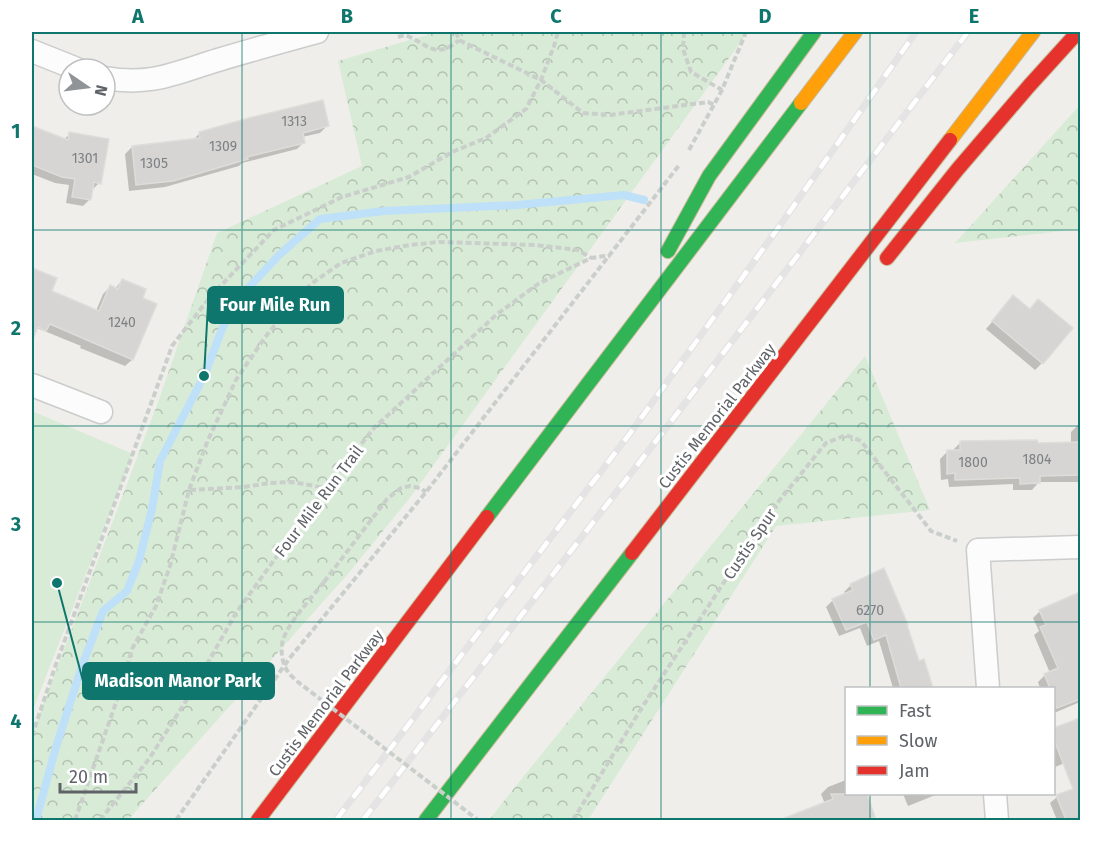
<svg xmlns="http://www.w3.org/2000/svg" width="1112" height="852" viewBox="0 0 1112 852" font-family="'Fira Sans',sans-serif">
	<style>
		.forest { fill: url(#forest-crowns) }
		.green { fill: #d8ebd6 }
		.shadow { fill: #0003 }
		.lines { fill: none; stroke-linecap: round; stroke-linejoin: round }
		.stream { stroke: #bfe0f9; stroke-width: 8 }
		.building { fill: #d6d5d3; stroke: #deddd9; stroke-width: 1.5 }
		.street-casing { stroke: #cbcccc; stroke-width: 25 }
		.fast-casing { stroke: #c8b996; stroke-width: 16 }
		.slow-casing { stroke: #c8b996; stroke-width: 16 }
		.jam-casing { stroke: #c8b996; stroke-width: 16 }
		.path { stroke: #cacfcc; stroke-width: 4; stroke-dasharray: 6 3; stroke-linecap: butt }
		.street { stroke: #fdfcfc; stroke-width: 22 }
		.fast { stroke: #30b455; stroke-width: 14 }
		.slow { stroke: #ff9f0a; stroke-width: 14 }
		.jam { stroke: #e5322d; stroke-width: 14 }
		.rail-casing { stroke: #e4e4e4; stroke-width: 7 }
		.rail { stroke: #fff; stroke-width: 4.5; stroke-dasharray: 14; stroke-linecap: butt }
		.path-bridge { stroke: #cacfcc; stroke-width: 4; stroke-dasharray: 6 3; stroke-linecap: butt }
		.grid { fill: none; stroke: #0f766e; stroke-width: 1.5; stroke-opacity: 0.55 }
		.labels { text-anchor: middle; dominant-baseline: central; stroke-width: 6; stroke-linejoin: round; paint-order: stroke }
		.number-label { font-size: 14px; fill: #7e8184 }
		.street-label { font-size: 16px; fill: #5f6368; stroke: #fff }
		.leader { fill: none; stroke: #0f766e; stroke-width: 2 }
		.callout-dot { fill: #0f766e; stroke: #fff; stroke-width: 2 }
		.callout { fill: #0f766e; stroke: #0f766e; stroke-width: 2 }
		.callout-label { font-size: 18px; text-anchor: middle; font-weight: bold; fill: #fff }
		.neatline { fill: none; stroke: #0f766e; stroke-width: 2 }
		.grid-label { font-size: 20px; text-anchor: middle; font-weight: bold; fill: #0f766e }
	</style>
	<defs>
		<pattern id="forest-crowns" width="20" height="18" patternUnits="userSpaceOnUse" patternTransform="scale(1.5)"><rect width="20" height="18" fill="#d8ebd6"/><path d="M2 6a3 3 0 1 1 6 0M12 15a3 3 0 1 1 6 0" fill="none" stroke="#b2c2b1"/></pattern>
	</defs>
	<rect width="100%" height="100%" fill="#efeeea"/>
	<path class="forest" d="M431,32H748L409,499L347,575L128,820H32V734L157,405L217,233L362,166L338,61L427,35Z
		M1080,105V229L955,243Z
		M865,356L930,510L776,526L588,820H489L515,787Z"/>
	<path class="green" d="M32,411L133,454L32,712Z"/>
	<path class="shadow" d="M327,126L320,133L302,137L304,142L297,149L242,163L239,166L165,187L129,191L125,154L132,147L192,141L199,134Z
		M32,128L63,140L70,134L99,183L92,190L90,199L83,206L66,203L69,185L55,183L32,174Z
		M32,270L55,279L50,292L96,311L103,294L110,287L115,289L122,280L141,299L155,304L132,360L125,366L80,348L81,346L32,326Z
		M1007,304L1042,363L1035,370L986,329Z
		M1078,425H1080V482H1039L1032,490H1013V484L949,487L948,479L941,480L940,459L947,452H954V449L961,442L1036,444H1071V432Z
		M851,585L919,663L923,661L931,688H893L879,641L867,646L860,628L839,636L826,607L833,600L846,595L844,592Z
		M1080,593V632L1077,634L1080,644V702L1054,713V688H1040L1038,682L1045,675L1050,673L1034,635L1039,631L1033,618L1040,611Z
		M1079,720L1080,725V757L1055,767L1054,762V729Z
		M846,780V794H865L873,816L869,820H782L825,804L821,794L828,787Z
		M1080,787V820H1057L1050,803L1057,797Z
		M903,794H938L908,806Z"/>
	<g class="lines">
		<path class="stream" d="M36,820L56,747L83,663L103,611L127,591L139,561L152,509L160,461L204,376L223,327L238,299L279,255L320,219L384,211L517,205L624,195L644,200"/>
	</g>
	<path class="building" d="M323,100L329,126L303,133L305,143L247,157L248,159L173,181L136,185L132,146L200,138L199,132L249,118Z
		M32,126L68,140L69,132L109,139L101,184L94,182L91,200L72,197L75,179L62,177L32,165Z
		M32,268L57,278L52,291L99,311L110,285L118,289L122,279L146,289L143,298L157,304L133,360L50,324L46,331L38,327L33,339H32Z
		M1013,295L1030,309L1038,299L1073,328L1043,364L992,321Z
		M1037,440L1038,443L1080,442V475L1040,476V483L1020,484V478L955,480V473L947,474V450H960V441Z
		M884,568L908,625H907L919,661L924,659L933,688H901L886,635L874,640L867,622L846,630L832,599L853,590L850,584Z
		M1080,592V699L1057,708L1053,699V688H1050L1044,674L1058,668L1040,627L1046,625L1039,610Z
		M1080,718V820H1066L1056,795L1073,789L1053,737V728Z
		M831,794H867L875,817L864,820H782V819L833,799Z"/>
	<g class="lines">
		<g class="street-casing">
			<path id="street" d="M32,51L77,69
				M105,78C152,86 175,73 218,60C251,50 284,41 317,32
				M32,385L101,412
				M988,688L978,550L1080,547
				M995,794L997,820"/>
		</g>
		<g class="fast-casing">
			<path id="fast" d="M668,251L709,176L814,32
				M487,517L801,103
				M426,820L632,553"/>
		</g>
		<g class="slow-casing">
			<path id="slow" d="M801,103L855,32
				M950,140L1033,32"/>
		</g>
		<g class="jam-casing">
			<path id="jam" d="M887,258L957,170L1029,86L1078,32
				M632,553L950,140
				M258,820L487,517"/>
		</g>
		<path class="path" d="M456,32L459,40L541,80L583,113L610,115L708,102L714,105
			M684,32L683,49L691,72L722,90
			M398,37L405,35C427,43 435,61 459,40
			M689,150L722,90L746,32
			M190,490L244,487L270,483L292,482L326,488
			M324,582L387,499L401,488L410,486L420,488L426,492
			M32,736L55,667L172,346L210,297L274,230L342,197L409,177L452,152L486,138L526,109L541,80L554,46L558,32
			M75,820L120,691L132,649L156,606L170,566L189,490L208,440L236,380L263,340L289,307L311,284L341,263L376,251L410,245L439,242L536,245L578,250L591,258
			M100,820L149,759L186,701L236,613L326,488L374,428L496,315L538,284L562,272L591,258L604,256H610
			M176,820L289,659L426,492L680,164
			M573,820L641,709L770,512L826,443L846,435L861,441L931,531L957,541"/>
		<use href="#street" class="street"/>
		<use href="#fast" class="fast"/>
		<use href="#slow" class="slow"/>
		<use href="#jam" class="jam"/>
		<g class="rail-casing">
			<path id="rail" d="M336,820L631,432L781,224L916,32
				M363,820L666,428L968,32"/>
		</g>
		<use href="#rail" class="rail"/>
		<path class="path-bridge" d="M324,582C312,597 288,623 283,640C280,650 282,663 288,672C290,675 295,679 298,682L478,820"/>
	</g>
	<path class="grid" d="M242,32V820M451,32V820M661,32V820M870,32V688M32,230H1080M32,426H1080M32,622H1080M870,794V820"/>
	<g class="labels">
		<g class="number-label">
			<text x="294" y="121">1313</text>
			<text x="223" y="146">1309</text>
			<text x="85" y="158">1301</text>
			<text x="154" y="163">1305</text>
			<text x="122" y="322">1240</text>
			<text x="1037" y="459">1804</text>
			<text x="973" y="462">1800</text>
			<text x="870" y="610">6270</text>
		</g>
		<g class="street-label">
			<text transform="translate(717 416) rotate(-52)">Custis Memorial Parkway</text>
			<text transform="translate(319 501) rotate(-53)">Four Mile Run Trail</text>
			<text transform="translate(750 544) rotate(-56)">Custis Spur</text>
			<text transform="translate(326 703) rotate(-53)">Custis Memorial Parkway</text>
		</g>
	</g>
	<path class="leader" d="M204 376L208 305M57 583L83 681"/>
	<g class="callout-dot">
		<circle cx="204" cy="376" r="6"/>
		<circle cx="57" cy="583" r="6"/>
	</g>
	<g class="callout">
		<rect x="208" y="287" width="135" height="36" rx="6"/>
		<rect x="83" y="663" width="191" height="36" rx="6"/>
	</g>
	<g class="callout-label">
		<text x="275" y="311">Four Mile Run</text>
		<text x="178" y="687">Madison Manor Park</text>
	</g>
	<rect width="1112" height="852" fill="none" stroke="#ffffff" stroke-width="66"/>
	<rect x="845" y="687" width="210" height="108" fill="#ffffff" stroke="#bfc1c3" stroke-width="1.5"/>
	<rect x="857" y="706" width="30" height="9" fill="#30b455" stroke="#bfc1c3" stroke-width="1.5"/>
	<text x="899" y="717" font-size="18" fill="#5f6368">Fast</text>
	<rect x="857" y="736" width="30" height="9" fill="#ff9f0a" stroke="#bfc1c3" stroke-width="1.5"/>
	<text x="899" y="747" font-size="18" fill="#5f6368">Slow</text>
	<rect x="857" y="766" width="30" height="9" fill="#e5322d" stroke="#bfc1c3" stroke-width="1.5"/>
	<text x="899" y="777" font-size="18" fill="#5f6368">Jam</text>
	<g transform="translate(87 87) rotate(104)"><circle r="28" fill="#ffffff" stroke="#bfc1c3" stroke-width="1.5"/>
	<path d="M0-4.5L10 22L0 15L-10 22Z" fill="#919496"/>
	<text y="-9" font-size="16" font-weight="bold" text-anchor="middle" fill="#5f6368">N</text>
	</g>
	<path d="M60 783v9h76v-9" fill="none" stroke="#5f6368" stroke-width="3"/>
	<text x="69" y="783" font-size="18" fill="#5f6368" stroke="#ffffff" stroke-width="4.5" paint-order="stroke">20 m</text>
	<rect x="33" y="33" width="1046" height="786" class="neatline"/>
	<g class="grid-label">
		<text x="138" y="23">A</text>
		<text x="347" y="23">B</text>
		<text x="556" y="23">C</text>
		<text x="765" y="23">D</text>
		<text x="974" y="23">E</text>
		<text x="16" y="138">1</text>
		<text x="16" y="335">2</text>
		<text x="16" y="531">3</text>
		<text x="16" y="728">4</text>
	</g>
</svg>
